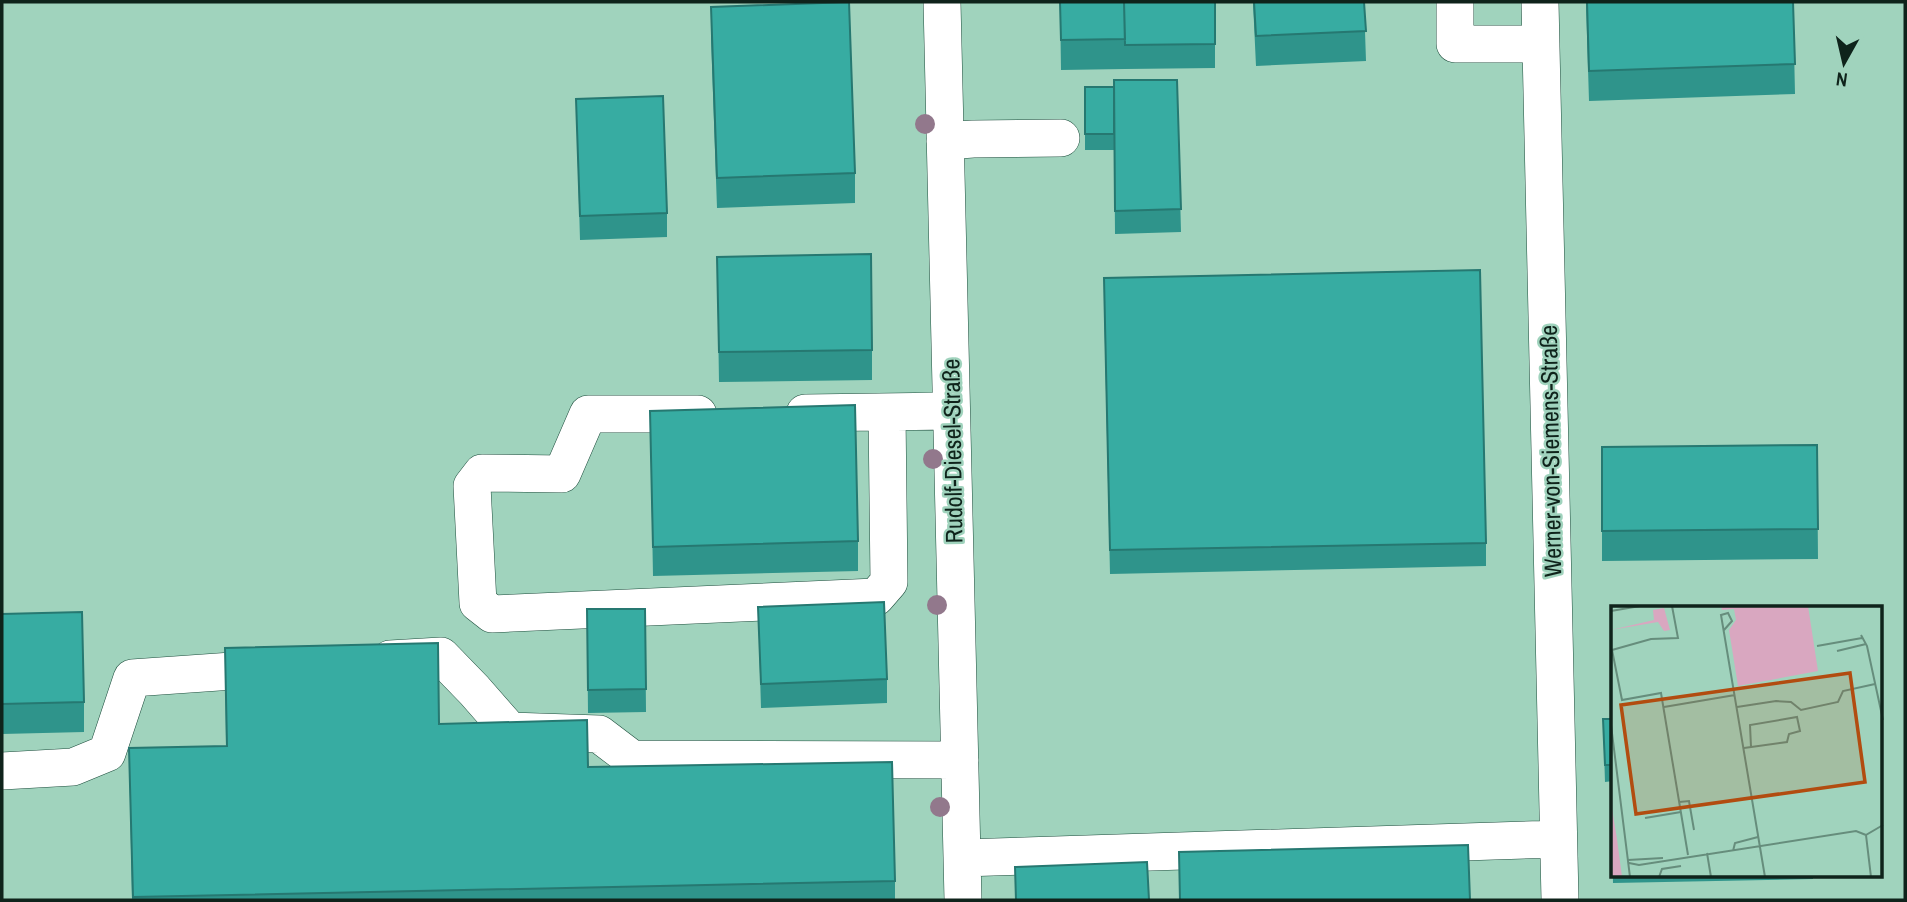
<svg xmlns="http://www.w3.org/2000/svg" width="1907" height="902" viewBox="0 0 1907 902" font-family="'Archivo Narrow',sans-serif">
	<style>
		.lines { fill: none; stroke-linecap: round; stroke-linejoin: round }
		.minor-casing { stroke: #1c4d3c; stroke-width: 38 }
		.minor { stroke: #fff; stroke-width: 37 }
		.tree { fill: #92788c }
		.wall { fill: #2f948b }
		.building { fill: #37aca2; stroke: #267871; stroke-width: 2 }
		.labels { text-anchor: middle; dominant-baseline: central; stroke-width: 5; stroke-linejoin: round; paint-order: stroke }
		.street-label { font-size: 24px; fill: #0f231b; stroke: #a0d3bd }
		.inset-road { fill: none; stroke: #668d7c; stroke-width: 2 }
		.view { fill: #b24c10; fill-opacity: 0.15; stroke: #b24c10; stroke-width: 3.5 }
		.inset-edge { fill: none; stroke: #0f231b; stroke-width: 3.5 }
	</style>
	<rect width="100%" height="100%" fill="#a0d3bd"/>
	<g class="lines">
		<g class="minor-casing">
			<path id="minor" d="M942,2L963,900
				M1455,2V44H1541
				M1540,2L1560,900
				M945,141L973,139L1061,138
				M805,413L951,411
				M698,414H588L562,474L482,473L472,486L478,603L492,614L876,597L889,582L887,413
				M390,659L441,656L474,690L510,731L599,734L632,759L960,760
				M2,771L73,767L107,753L132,678L276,668
				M962,858L1558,839"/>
		</g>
		<use href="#minor" class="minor"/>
	</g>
	<g class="tree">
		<circle cx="925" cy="124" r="10"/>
		<circle cx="933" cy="459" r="10"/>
		<circle cx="937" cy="605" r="10"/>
		<circle cx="940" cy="807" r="10"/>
	</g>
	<path class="wall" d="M1060,2H1215V68L1125,69V68V69L1061,70Z
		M1253,2H1364L1366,61L1256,66Z
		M1586,2H1793L1795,94L1589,101Z
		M711,7L855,173V203L717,208L711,37Z
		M1114,80H1177L1181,232L1115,234L1114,104V150H1085V87H1114Z
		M576,99L667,213V237L580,240Z
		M717,257L872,350V380L719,382Z
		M1104,301L1486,543V566L1110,574Z
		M650,411L858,541V571L653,576Z
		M1817,445L1818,559L1602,561V447Z
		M758,607L887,679V703L761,708Z
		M587,609H645L646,712L588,713Z
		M2,614L84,702V732L2,734Z
		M225,648L439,724L588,767L895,881V900H132L129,748L226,746Z
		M1603,719H1613V781L1605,782Z
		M1611,794H1613V876H1813V879L1613,883Z"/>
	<path class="building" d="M849,2L855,173L717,178L711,7Z
		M1060,2H1124L1125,39L1061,40Z
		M1124,2H1215V44L1125,45Z
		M1254,2H1364L1366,31L1256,36Z
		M1587,2H1793L1795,64L1589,71Z
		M1114,80H1177L1181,209L1115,211Z
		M1085,87H1114V134H1085Z
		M663,96L667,213L580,216L576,99Z
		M871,254L872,350L719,352L717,257Z
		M1480,270L1486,543L1110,550L1104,278Z
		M855,405L858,541L653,547L650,411Z
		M1817,445L1818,529L1602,531V447Z
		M884,602L887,679L761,684L758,607Z
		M587,609H645L646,689L588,690Z
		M82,612L84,702L2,704V614Z
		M438,643L439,724L587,720L588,767L892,762L895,881L133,897L129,748L227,746L225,648Z
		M1603,719H1613V765H1605Z
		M1611,794H1613V860Z
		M1468,845L1470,900H1180L1179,852Z
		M1147,862L1149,900H1016L1015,867Z"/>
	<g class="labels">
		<g class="street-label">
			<text transform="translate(952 451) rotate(-91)">Rudolf-Diesel-Straße</text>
			<text transform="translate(1550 451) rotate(-91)">Werner-von-Siemens-Straße</text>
		</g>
	</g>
	<g transform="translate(1611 606)">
		<rect width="271" height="271" fill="#a0d3bd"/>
		<path d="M110,0H197L207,65L127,80L118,24L125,14L123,3L111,4ZM53,2L59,24L53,25L47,16L0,24L43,14L42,4ZM0,197L6,233L11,271H0Z" fill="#d9a7c0"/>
		<path class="inset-road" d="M61,0L67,32L40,33L1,44L11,94L50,87L77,249M0,5L29,0M113,24L121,15L117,7L110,9L154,271M250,29L256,40L272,114M206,40L251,32M226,45L255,38M53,101L124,89M126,101L165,95L180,96L190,104L227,96L232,85L264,78M0,119L19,271M133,142L176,136L178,128L189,125L186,111L139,119L140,141M68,196L78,195L83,224M34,212L70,206M122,245L124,237L147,231M96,247L100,271M17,254L52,252M18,257L28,259L245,225L255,229M48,271L51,263L70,260M260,271L255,229L272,219"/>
		<path class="view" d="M239,67L254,176L25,208L10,99Z"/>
		<rect width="271" height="271" class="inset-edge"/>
	</g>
	<rect width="1907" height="902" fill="none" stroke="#0f231b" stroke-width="7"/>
	<g transform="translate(1844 63) rotate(188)" stroke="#a0d3bd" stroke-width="5" paint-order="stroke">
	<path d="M0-5L12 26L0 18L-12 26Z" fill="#0f231b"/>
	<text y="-10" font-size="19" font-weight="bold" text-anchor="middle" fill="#0f231b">N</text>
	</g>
</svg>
